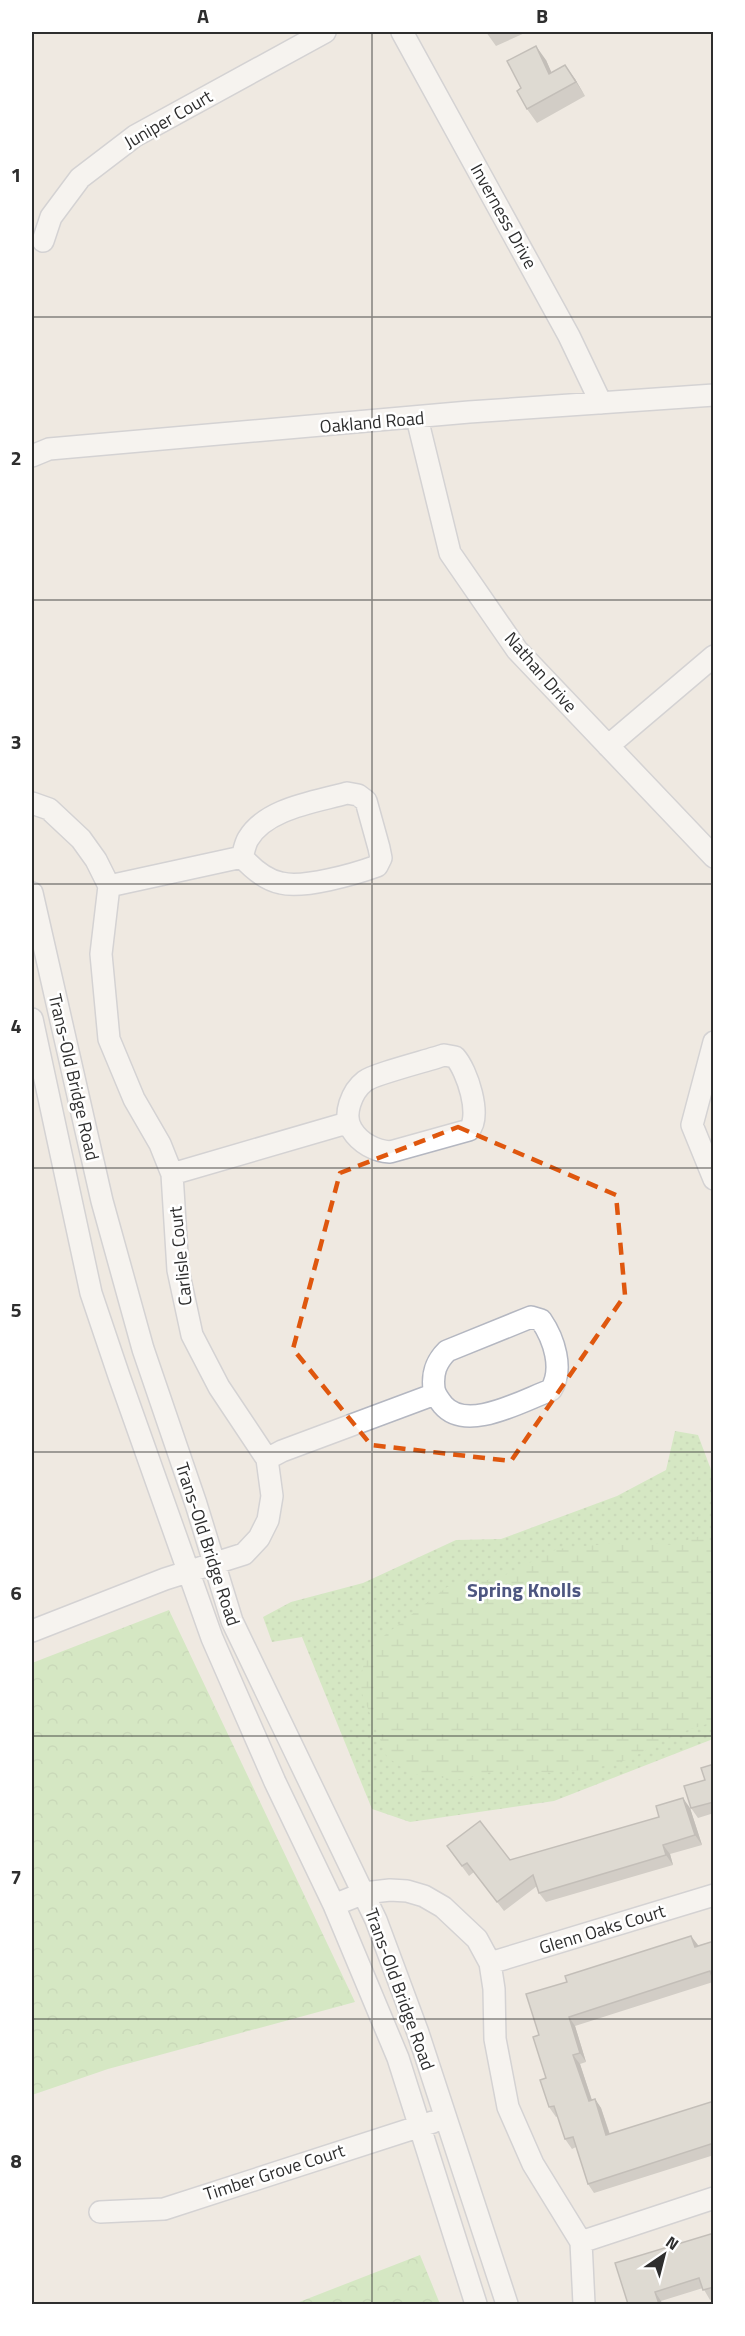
<svg xmlns="http://www.w3.org/2000/svg" width="745" height="2336" viewBox="0 0 745 2336" font-family="'Titillium Web',sans-serif">
	<style>
		.grass { fill: url(#grass-dots) }
		.forest { fill: url(#forest-crowns) }
		.wetland { fill: url(#wetland-marsh) }
		.lines { fill: none; stroke-linecap: round; stroke-linejoin: round }
		.minor-casing { stroke: #b4b7c1; stroke-width: 24 }
		.minor { stroke: #fff; stroke-width: 21 }
		.wall { fill: #afaba4 }
		.shaded-wall { fill: #8e8b86 }
		.building { fill: #cbc7bf; stroke: #8e8b86; stroke-width: 1.5 }
		.marked { fill: none; stroke: #df570e; stroke-width: 4.5; stroke-dasharray: 12 8; stroke-linejoin: round }
		.grid { fill: none; stroke: #2e2e2e; stroke-width: 1.5; stroke-opacity: 0.55 }
		.labels { text-anchor: middle; dominant-baseline: central; stroke-width: 5; stroke-linejoin: round; paint-order: stroke }
		.street-label { font-size: 18px; fill: #2e2e2e; stroke: #fff }
		.neighbourhood-label { font-size: 20px; font-weight: bold; fill: #4d5680; stroke: #fff }
		.neatline { fill: none; stroke: #2e2e2e; stroke-width: 2 }
		.grid-label { font-size: 20px; text-anchor: middle; font-weight: bold; fill: #2e2e2e }
	</style>
	<defs>
		<pattern id="grass-dots" width="8" height="8" patternUnits="userSpaceOnUse" patternTransform="scale(1.5)"><rect width="8" height="8" fill="#b6e59e"/><path d="M2 2h.1M6 6h.1" fill="none" stroke="#9dc588" stroke-width="1.8" stroke-linecap="round"/></pattern>
		<pattern id="forest-crowns" width="20" height="18" patternUnits="userSpaceOnUse" patternTransform="scale(1.5)"><rect width="20" height="18" fill="#b6e59e"/><path d="M2 6a3 3 0 1 1 6 0M12 15a3 3 0 1 1 6 0" fill="none" stroke="#9dc588"/></pattern>
		<pattern id="wetland-marsh" width="20" height="14" patternUnits="userSpaceOnUse" patternTransform="scale(1.5)"><rect width="20" height="14" fill="#b6e59e"/><path d="M1 5h8M5 5V1M11 12h8M15 12V8" fill="none" stroke="#9dc588"/></pattern>
	</defs>
	<rect width="100%" height="100%" fill="#efe9e1"/>
	<path class="grass" d="M675,1431L698,1435L713,1475V1739L554,1801L410,1822L372,1809L302,1637L272,1642L263,1617L291,1602L363,1583L456,1540L501,1539L617,1496L666,1470Z"/>
	<path class="forest" d="M169,1610L355,2002L108,2069L32,2095V1663Z
		M420,2255L440,2304H294Z"/>
	<path class="wetland" d="M700,1536L713,1542V1722L673,1735L630,1759L592,1769L552,1773L505,1769L457,1780L410,1773L387,1757L359,1686L367,1649L447,1587L499,1578L557,1549L626,1542L673,1545Z"/>
	<g class="lines">
		<g class="minor-casing">
			<path id="minor" d="M402,32L569,336L601,403
				M43,241L51,217L80,178L135,136L325,32
				M417,418L450,553L517,650L714,857
				M32,456L49,449L469,412L714,395
				M608,746L714,656
				M347,793L358,795L366,801L379,848L381,858L377,866C355,874 303,889 281,883C265,880 252,868 242,857C244,851 245,844 248,839C266,808 316,802 347,793Z
				M32,803L49,809L81,839L96,860L109,886L101,954L109,1039L134,1099L160,1144L172,1174L178,1270L192,1335L219,1387L267,1459L272,1496L268,1520L259,1538L244,1554L165,1579L32,1631
				M109,886L242,857
				M32,893L102,1201L143,1349L196,1504L232,1621L376,1920L418,2033L507,2304
				M32,1019L91,1293L119,1376L212,1638L275,1782L334,1905L398,2058L476,2304
				M714,1042L692,1125L714,1179
				M444,1055L455,1057C467,1070 482,1116 469,1130L390,1152C375,1151 360,1143 352,1130C342,1115 352,1091 365,1081C374,1074 430,1060 444,1055Z
				M172,1174L347,1123
				M531,1317L541,1320C554,1339 564,1369 551,1390C523,1400 467,1433 443,1405C439,1400 435,1395 434,1389C432,1373 436,1362 447,1351Z
				M267,1459L282,1451L435,1394
				M334,1905L364,1893L390,1890L407,1891L424,1896L443,1907L477,1939L490,1963L494,1989L495,2039L508,2107L533,2164L581,2242L584,2304
				M490,1963L714,1895
				M100,2212L164,2209L433,2122
				M581,2242L714,2198"/>
		</g>
		<use href="#minor" class="minor"/>
	</g>
	<path class="wall" d="M486,32H527L496,46Z
		M546,60L551,72L575,79L585,96L537,123L527,109L521,88Z
		M714,1764V1813L698,1818L691,1808Z
		M690,1808L702,1845L670,1854L673,1865L546,1902L539,1893L537,1886L504,1911L474,1872L469,1876L447,1846L510,1860Z
		M714,1941V1983L713,1982L575,2026L586,2062L580,2064L592,2100L595,2099L601,2108L610,2134L714,2101V2155L594,2193L588,2184L576,2147L572,2149L565,2139L558,2116L556,2117L549,2107L546,2078L539,2035L526,1994Z
		M714,2233V2299L710,2300L703,2288L661,2301L662,2304H628Z"/>
	<path class="shaded-wall" d="M536,46L546,60L558,87L549,74Z
		M565,65L575,79L585,96L576,82Z
		M683,1798L690,1808L702,1845L695,1835Z
		M663,1845L670,1854L673,1865L666,1855Z
		M691,1936L698,1945L702,1956L695,1947Z
		M569,2017L575,2026L586,2062L580,2053Z
		M573,2055L580,2064L595,2110L589,2101Z
		M595,2099L601,2108L613,2145L606,2135Z
		M655,2292L661,2301L662,2304H659Z"/>
	<path class="building" d="M536,46L549,74L565,65L576,82L527,109L517,91L521,88L507,61Z
		M714,1764V1802L691,1808L684,1786L705,1780L701,1768Z
		M683,1798L695,1835L663,1845L666,1855L539,1893L533,1875L497,1902L467,1863L462,1866L447,1846L480,1821L510,1860L659,1817L656,1806Z
		M691,1936L695,1947L714,1941V1982L710,1971L569,2017L580,2053L573,2055L589,2101L595,2099L606,2135L714,2101V2143L588,2184L573,2137L565,2139L554,2106L549,2107L540,2080L546,2078L533,2037L539,2035L526,1994L567,1982L565,1976Z
		M714,2233V2287L703,2290L699,2278L655,2292L659,2304H628L615,2263Z"/>
	<path d="M0 0H745V2336H0ZM458,1127L616,1195L625,1295L511,1461L371,1445L293,1349L340,1173Z" fill="#efe9e1" fill-opacity=".55" fill-rule="evenodd"/>
	<path class="marked" d="M458,1127L616,1195L625,1295L511,1461L371,1445L293,1349L340,1173Z"/>
	<path class="grid" d="M372,32V2304M32,317H714M32,600H714M32,884H714M32,1168H714M32,1452H714M32,1736H714M32,2019H714"/>
	<g class="labels">
		<g class="street-label">
			<text transform="translate(168 119) rotate(-30)">Juniper Court</text>
			<text transform="translate(504 216) rotate(61)">Inverness Drive</text>
			<text transform="translate(372 422) rotate(-5)">Oakland Road</text>
			<text transform="translate(541 672) rotate(49)">Nathan Drive</text>
			<text transform="translate(74 1077) rotate(77)">Trans-Old Bridge Road</text>
			<text transform="translate(180 1256) rotate(-96)">Carlisle Court</text>
			<text transform="translate(208 1544) rotate(72)">Trans-Old Bridge Road</text>
			<text transform="translate(602 1929) rotate(-17)">Glenn Oaks Court</text>
			<text transform="translate(400 1989) rotate(70)">Trans-Old Bridge Road</text>
			<text transform="translate(274 2172) rotate(-18)">Timber Grove Court</text>
		</g>
		<g class="neighbourhood-label">
			<text x="524" y="1589">Spring Knolls</text>
		</g>
	</g>
	<rect width="745" height="2336" fill="none" stroke="#ffffff" stroke-width="66"/>
	<g transform="translate(664 2255) rotate(35)" stroke="#ffffff" stroke-width="4.5" paint-order="stroke">
	<path d="M0-4.5L10 22L0 15L-10 22Z" fill="#2e2e2e"/>
	<text y="-9" font-size="16" font-weight="bold" text-anchor="middle" fill="#2e2e2e">N</text>
	</g>
	<rect x="33" y="33" width="679" height="2270" class="neatline"/>
	<g class="grid-label">
		<text x="203" y="23">A</text>
		<text x="542" y="23">B</text>
		<text x="16" y="182">1</text>
		<text x="16" y="465">2</text>
		<text x="16" y="749">3</text>
		<text x="16" y="1033">4</text>
		<text x="16" y="1317">5</text>
		<text x="16" y="1600">6</text>
		<text x="16" y="1884">7</text>
		<text x="16" y="2168">8</text>
	</g>
</svg>
